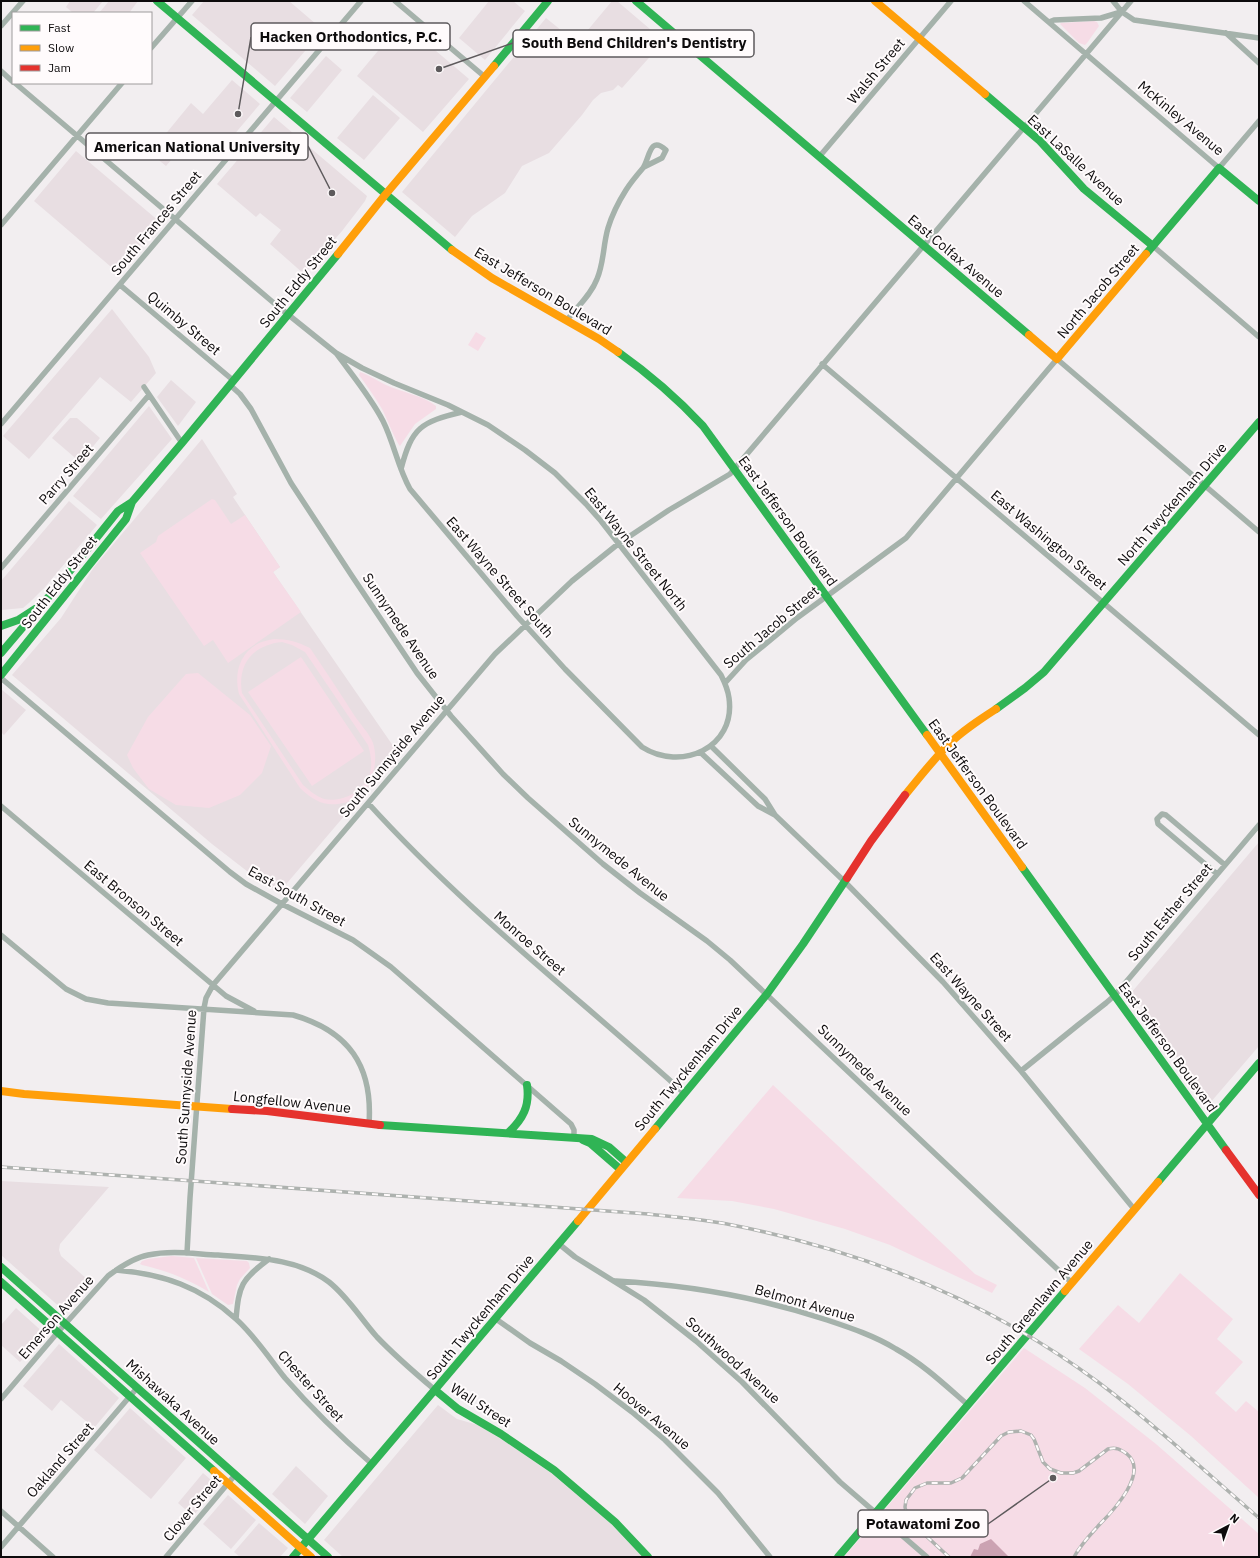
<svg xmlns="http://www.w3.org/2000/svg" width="1260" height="1558" viewBox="0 0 1260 1558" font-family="'IBM Plex Sans',sans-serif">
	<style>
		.built { fill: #e8dee2 }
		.green { fill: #f6dce6; fill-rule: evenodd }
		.water { fill: #cba2b2 }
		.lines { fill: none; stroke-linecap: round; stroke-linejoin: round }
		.street { stroke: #a5b2ab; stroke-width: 5.5 }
		.fast { stroke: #30b455; stroke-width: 8 }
		.slow { stroke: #ff9f0a; stroke-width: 8 }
		.jam { stroke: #e5322d; stroke-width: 8 }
		.rail-casing { stroke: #aeb2af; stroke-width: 3.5 }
		.rail { stroke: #fffbfc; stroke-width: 2; stroke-dasharray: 6; stroke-linecap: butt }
		.labels { text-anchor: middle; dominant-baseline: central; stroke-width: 4; stroke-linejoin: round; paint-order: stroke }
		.street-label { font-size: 14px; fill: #0d0b0c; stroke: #fffbfc }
		.leader { fill: none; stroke: #5d5a5c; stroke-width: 1.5 }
		.callout-dot { fill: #5d5a5c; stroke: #fffbfc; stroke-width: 1.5 }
		.callout { fill: #fffbfc; stroke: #5d5a5c; stroke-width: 1.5 }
		.callout-label { font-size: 15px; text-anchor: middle; font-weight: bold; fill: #0d0b0c }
	</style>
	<rect width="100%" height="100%" fill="#f2eef0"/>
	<path class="built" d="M70,1H103L93,13H73L66,7Z
		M109,1H138L129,13H99Z
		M204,1H289L323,30L275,86L192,15Z
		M489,1H513L525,11L485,60L459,38Z
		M612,1H617L664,41L622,88L618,85L613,90L601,93L593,100L582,115L549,153L522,166L505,193L472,216L455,237L402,192L546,18L577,43Z
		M402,22L469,79L423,132L357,76Z
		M326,56L342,70L307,112L290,98Z
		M232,80L260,104L216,156L192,136L166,166L150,153L191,103L203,114Z
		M373,95L400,118L364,160L337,138Z
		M274,117L367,196L365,201L342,231L304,274L270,244L281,230L260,213L256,217L217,184Z
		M76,151L160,222L117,272L34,201Z
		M112,309L149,357L156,373L131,402L100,377L29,459L3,436Z
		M171,380L196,402L178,426L157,397Z
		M149,406L172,439L101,519L73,496Z
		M70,418H77L100,438L80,462L52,438Z
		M202,439L237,494L233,497L280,567L273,572L398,753L282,889H274L252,875L212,844L12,675L61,618L94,567Z
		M69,501L97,525L45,587L30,602L23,608L1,610V581Z
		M1,689L26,710L4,735L1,732Z
		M1259,842V1046L1210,1103L1131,993Z
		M1,1181L109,1187L60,1244L59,1250L61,1256L88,1280L62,1309L1,1255Z
		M16,1308L45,1334L20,1362L1,1345V1325Z
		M59,1344L119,1398L94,1428L61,1400L52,1411L23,1386Z
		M438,1405L457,1419L478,1425L509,1444L551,1473L610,1523L643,1557H343L324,1540Z
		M130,1408L186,1458L151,1499L94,1450Z
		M296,1466L328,1496L305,1524L272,1494Z
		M203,1473L218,1486L193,1516L178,1503Z
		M228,1495L256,1520L231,1549L203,1524Z
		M259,1523L288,1548L280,1557H240L234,1552Z"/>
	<path class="green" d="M1094,21L1097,22L1099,26L1087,43L1085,45L1079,43L1060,24L1061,23Z
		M476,332L486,338L478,351L468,345Z
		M360,372C369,375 378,381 386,385C401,392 424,396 436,406V409L415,424L400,446C396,442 386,416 382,409C375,397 367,386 359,375Z
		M212,499L215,500L231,524L245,515L280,567L273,572L301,612L228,663L213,640L204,646L140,553L156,542L158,536Z
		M274,639C288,639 298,642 310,648C325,670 340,693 354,715C360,724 369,733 373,743C380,765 370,795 347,802C327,808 315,802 300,788L239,694C234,674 239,653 259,643C263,641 269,640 274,639ZM282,642L292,645L305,652L368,745C371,755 373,766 369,776C363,792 341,803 324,799C316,796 310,791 303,785L242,693C237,664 253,645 282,642Z
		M301,657L364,751L312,786L248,692Z
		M198,673L250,715L271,746L262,773L240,795L209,808L176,805L149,789L133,768L127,755L148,717L186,674Z
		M773,1085L975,1274L997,1285L992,1293L890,1245L845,1229L774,1209L732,1201L677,1198Z
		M172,1256L194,1258L209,1292C188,1279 167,1271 142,1265L140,1264L142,1261L148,1259Z
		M196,1258L247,1261L249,1263L250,1268L240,1279L237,1285L233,1304L228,1305L212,1294Z
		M1180,1273L1233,1319L1217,1339L1243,1362L1215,1393L1236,1412L1246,1401L1259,1412V1498L1191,1436L1128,1384L1079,1349L1118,1305L1139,1323Z
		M1024,1348L1085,1388L1156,1444L1259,1534V1557H844Z"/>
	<path class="water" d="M991,1539L1009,1557H970L974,1549L978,1550L980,1544Z"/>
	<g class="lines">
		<path class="street" d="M395,1L485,77
			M1024,1L1219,168L1259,121
			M1113,1L1122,12L1134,20L1259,38
			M1049,22L1054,20L1101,18L1121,12
			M1,26L23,1
			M1226,33L1259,63
			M151,48L192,1
			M1,71L13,82
			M15,83L275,304L336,353L362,368L394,383L448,405L488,425L525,450L555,473L586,504L601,521L721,675C725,683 728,690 729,698C736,748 681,772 642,747L565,669L517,616L410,489C398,468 394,443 383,421C370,396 352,375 336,353
			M819,157L951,1
			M1,225L122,83
			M1153,246L1259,337
			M120,285L234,381
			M567,320C577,307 591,295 597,279C604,263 603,245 608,228C612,215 619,201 626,190C631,182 637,175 643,168C650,158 649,135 666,150L662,158L644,167
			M822,364L1259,735
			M230,385L240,394L251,409L291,483L352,576L417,673L451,716L503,774L528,798L603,864L640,893L707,941L730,960L1072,1283
			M144,387L182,443
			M1,424L361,1
			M401,469C412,427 421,422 462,412
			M1,568L149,395
			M1,678L230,872L246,884L282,904L353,940L391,967L571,1124L574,1130V1138
			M725,683L746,660L797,618L906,538L1057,359L1259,532
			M711,746L765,799L775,815
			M700,752L758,806L775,815L844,881L943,982L1021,1071L1134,1209
			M368,803C464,909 578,997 684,1093
			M1,806L213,985L226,996L254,1011
			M1217,874L1158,824L1157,819L1162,814L1166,815L1225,865
			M1,935L66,989L86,999L108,1003L293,1015C349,1031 373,1066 369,1124
			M1021,1071L1078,1025L1106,1003L1115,995L1259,825
			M559,1244L575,1257L644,1300L696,1341L742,1382L840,1482L927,1557
			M187,1253L190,1198L204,1008L206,998L213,985L495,654L572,581L618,544L669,510L730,474L1131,1
			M269,1259C241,1280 239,1285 236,1319C255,1336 269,1358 285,1378C312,1409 341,1437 372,1464
			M116,1270C163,1274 201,1287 236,1319
			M616,1281C688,1285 758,1297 827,1320C851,1328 875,1336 896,1349C923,1364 945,1385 968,1405
			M496,1319L530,1343L561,1361L595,1384L632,1412L665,1440L718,1493L770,1557
			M1,1399L58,1332L108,1276C120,1267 133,1258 148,1255C172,1250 195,1254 218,1255C256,1258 297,1258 329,1282C348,1297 361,1319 377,1337C395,1356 415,1373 435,1390
			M1,1511L53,1557
			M1,1547L137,1388
			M166,1557L235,1475"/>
		<path class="fast" d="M157,1L452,250
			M636,1L1029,335
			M494,66L548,1
			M985,94L1040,141L1084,189L1153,246
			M1146,254L1219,168L1259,201
			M618,352C649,374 677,398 703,426L927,735
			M1,626L18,620L35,609
			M1,653L57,587L118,511L132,502L182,443L338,254
			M1,675L126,519L132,502
			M996,709L1025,688L1044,672L1259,422
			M1022,867L1226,1150
			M380,1125L592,1139L609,1147L626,1162
			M655,1129L767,994L803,944L847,878
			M508,1133C523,1119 530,1106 527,1085
			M583,1140L590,1143L620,1169
			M1158,1182L1259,1063
			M1,1267L328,1557
			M1,1282L214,1471
			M435,1390L458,1409L501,1434L554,1470L615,1522L648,1557
			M293,1557L578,1221
			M838,1557L1065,1291"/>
		<path class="slow" d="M875,1L985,94
			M452,250L492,278L599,339L618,352
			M338,254L385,195L494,66
			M1029,335L1057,359L1146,254
			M927,735L1022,867
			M905,795C919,778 933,760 948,745C962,731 979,720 996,709
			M1,1091L24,1094L232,1109
			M578,1221L655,1129
			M1065,1291L1158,1182
			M214,1471L311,1557"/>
		<path class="jam" d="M847,878L871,841L905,795
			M232,1109L267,1111L380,1125
			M1226,1150L1259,1195"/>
		<g class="rail-casing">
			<path id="rail" d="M1,1167L648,1214C674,1217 701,1219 727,1224C861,1250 989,1301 1098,1382C1154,1424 1206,1472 1259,1518
				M949,1557L910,1521L907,1517L905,1507L906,1500L915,1488L927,1483H951L962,1478L1001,1436L1009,1432L1021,1431L1031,1435L1034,1439L1043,1462L1050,1469L1061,1473H1073L1079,1471L1108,1449C1116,1447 1120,1449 1127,1454C1149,1472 1114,1510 1100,1524C1091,1534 1081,1544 1074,1557"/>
		</g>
		<use href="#rail" class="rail"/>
	</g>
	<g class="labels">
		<g class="street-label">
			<text transform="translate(876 71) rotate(-50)">Walsh Street</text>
			<text transform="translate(1181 118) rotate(40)">McKinley Avenue</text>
			<text transform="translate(1076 160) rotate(43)">East LaSalle Avenue</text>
			<text transform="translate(156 223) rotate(-50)">South Frances Street</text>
			<text transform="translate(956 256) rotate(40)">East Colfax Avenue</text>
			<text transform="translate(298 282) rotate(-51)">South Eddy Street</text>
			<text transform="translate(543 291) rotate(31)">East Jefferson Boulevard</text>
			<text transform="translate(1098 291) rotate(-50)">North Jacob Street</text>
			<text transform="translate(184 323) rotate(40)">Quimby Street</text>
			<text transform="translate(66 474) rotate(-49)">Parry Street</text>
			<text transform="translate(1172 504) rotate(-49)">North Twyckenham Drive</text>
			<text transform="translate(788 521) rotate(54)">East Jefferson Boulevard</text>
			<text transform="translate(1049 540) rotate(40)">East Washington Street</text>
			<text transform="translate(636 549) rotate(51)">East Wayne Street North</text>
			<text transform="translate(500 577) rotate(49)">East Wayne Street South</text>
			<text transform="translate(59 582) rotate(-52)">South Eddy Street</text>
			<text transform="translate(401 626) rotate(56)">Sunnymede Avenue</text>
			<text transform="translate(771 627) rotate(-40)">South Jacob Street</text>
			<text transform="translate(392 756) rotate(-50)">South Sunnyside Avenue</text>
			<text transform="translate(978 784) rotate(54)">East Jefferson Boulevard</text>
			<text transform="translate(619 859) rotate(39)">Sunnymede Avenue</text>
			<text transform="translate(297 896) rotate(29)">East South Street</text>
			<text transform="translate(134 903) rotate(40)">East Bronson Street</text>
			<text transform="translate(1170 912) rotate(-50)">South Esther Street</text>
			<text transform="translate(530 943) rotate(41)">Monroe Street</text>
			<text transform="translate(971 997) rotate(48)">East Wayne Street</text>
			<text transform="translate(1168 1047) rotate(54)">East Jefferson Boulevard</text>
			<text transform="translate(688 1068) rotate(-50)">South Twyckenham Drive</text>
			<text transform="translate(865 1070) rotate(44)">Sunnymede Avenue</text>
			<text transform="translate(186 1087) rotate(-86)">South Sunnyside Avenue</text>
			<text transform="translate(292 1102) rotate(6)">Longfellow Avenue</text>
			<text transform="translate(1039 1302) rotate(-50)">South Greenlawn Avenue</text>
			<text transform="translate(805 1303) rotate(16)">Belmont Avenue</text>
			<text transform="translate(56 1317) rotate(-49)">Emerson Avenue</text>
			<text transform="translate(480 1317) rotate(-50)">South Twyckenham Drive</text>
			<text transform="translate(733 1360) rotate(42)">Southwood Avenue</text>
			<text transform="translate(311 1386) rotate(48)">Chester Street</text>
			<text transform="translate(173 1402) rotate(42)">Mishawaka Avenue</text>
			<text transform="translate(481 1405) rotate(33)">Wall Street</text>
			<text transform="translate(652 1416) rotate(40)">Hoover Avenue</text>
			<text transform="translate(60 1460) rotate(-49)">Oakland Street</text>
			<text transform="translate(192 1508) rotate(-50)">Clover Street</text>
		</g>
	</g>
	<path class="leader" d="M238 114L251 37M439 69L513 43M332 193L308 146M1053 1478L988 1524"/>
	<g class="callout-dot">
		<circle cx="238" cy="114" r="4"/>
		<circle cx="439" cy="69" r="4"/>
		<circle cx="332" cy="193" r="4"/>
		<circle cx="1053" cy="1478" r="4"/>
	</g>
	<g class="callout">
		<rect x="251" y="23" width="199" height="27" rx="4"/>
		<rect x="513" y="30" width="241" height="27" rx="4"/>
		<rect x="86" y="133" width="222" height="27" rx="4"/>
		<rect x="858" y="1510" width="130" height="27" rx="4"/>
	</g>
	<g class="callout-label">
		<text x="351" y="42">Hacken Orthodontics, P.C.</text>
		<text x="634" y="48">South Bend Children's Dentistry</text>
		<text x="197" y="152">American National University</text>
		<text x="923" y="1529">Potawatomi Zoo</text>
	</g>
	<rect width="1260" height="1558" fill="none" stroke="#0d0b0c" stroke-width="4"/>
	<rect x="12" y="12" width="140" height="72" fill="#fffbfc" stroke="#9e9b9c"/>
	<rect x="20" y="25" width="20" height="6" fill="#30b455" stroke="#9e9b9c"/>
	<text x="48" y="32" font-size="12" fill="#0d0b0c">Fast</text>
	<rect x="20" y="45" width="20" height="6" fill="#ff9f0a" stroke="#9e9b9c"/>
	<text x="48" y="52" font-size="12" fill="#0d0b0c">Slow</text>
	<rect x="20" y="65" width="20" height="6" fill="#e5322d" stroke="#9e9b9c"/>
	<text x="48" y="72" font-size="12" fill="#0d0b0c">Jam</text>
	<g transform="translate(1228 1526) rotate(41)" stroke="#fffbfc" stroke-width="3" paint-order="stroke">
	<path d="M0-3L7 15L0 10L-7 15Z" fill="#0d0b0c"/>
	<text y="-6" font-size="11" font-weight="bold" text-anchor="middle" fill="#0d0b0c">N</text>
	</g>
</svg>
